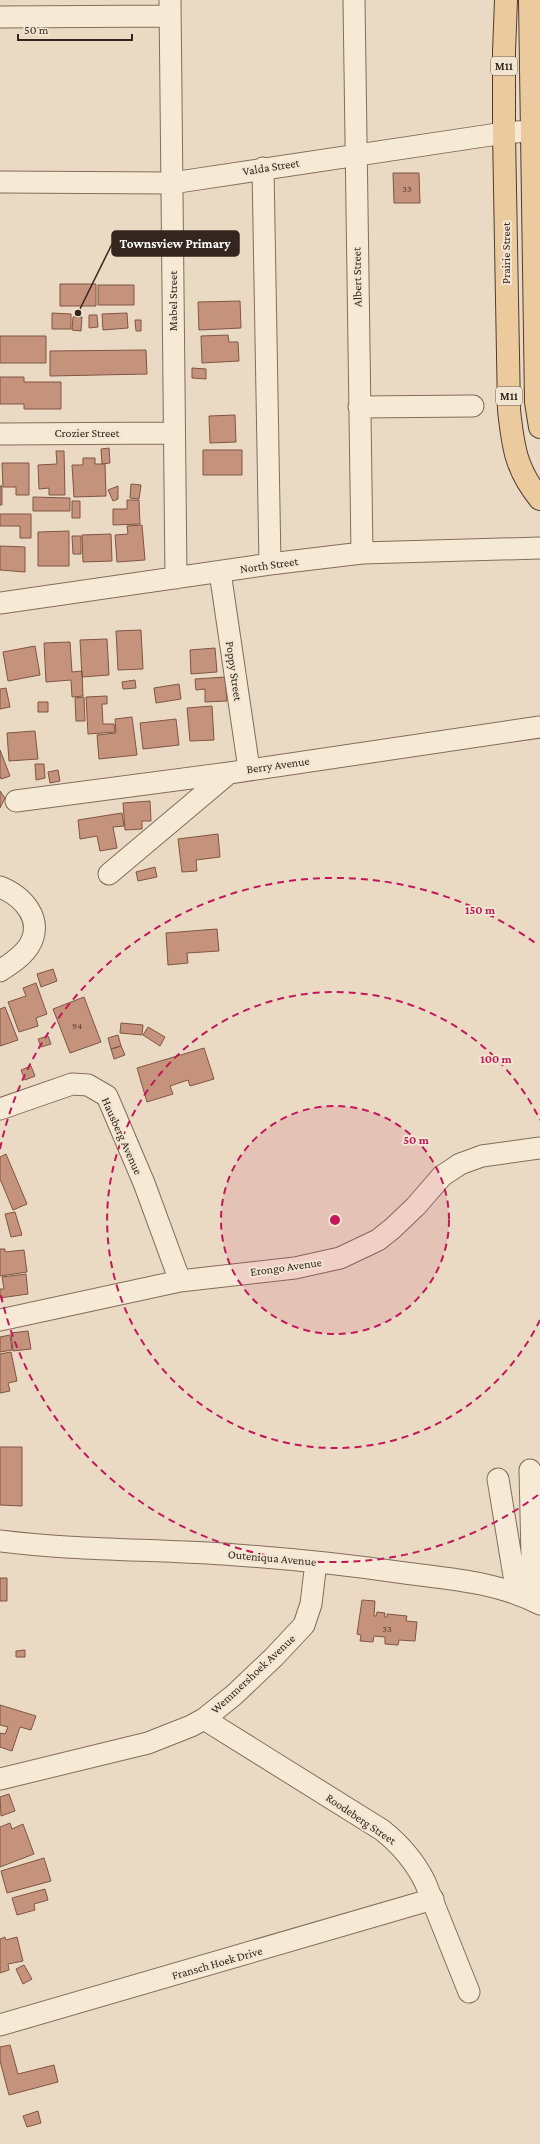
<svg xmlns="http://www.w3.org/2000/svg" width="540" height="2144" viewBox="0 0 540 2144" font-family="'Crimson Pro',serif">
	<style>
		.building { fill: #c5937c; stroke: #805543 }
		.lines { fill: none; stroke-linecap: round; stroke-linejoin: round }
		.minor-casing { stroke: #836c5b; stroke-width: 23 }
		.major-casing { stroke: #513b2f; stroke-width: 24 }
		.minor { stroke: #f6e9d5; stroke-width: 21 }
		.major { stroke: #ebca9e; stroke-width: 22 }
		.ring { fill: none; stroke: #c2185b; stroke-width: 2; stroke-dasharray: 7 5 }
		.labels { text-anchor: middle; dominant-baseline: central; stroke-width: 4; stroke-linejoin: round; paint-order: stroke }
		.number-label { font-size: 10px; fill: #584136 }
		.shield { fill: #f2e5d2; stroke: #6d5f54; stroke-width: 1 }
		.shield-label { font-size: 11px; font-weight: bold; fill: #34261e }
		.street-label { font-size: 12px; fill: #34261e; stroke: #f2e5d2 }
		.centre { fill: #c2185b; stroke: #f2e5d2; stroke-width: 2 }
		.ring-label { font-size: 12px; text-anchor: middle; font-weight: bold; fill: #c2185b; stroke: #f2e5d2; stroke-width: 4; stroke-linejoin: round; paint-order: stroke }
		.leader { fill: none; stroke: #34261e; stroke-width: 1.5 }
		.callout-dot { fill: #34261e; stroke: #f2e5d2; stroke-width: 1.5 }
		.callout { fill: #34261e; stroke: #34261e; stroke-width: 1.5 }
		.callout-label { font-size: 13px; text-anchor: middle; font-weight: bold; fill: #fff }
	</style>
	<rect width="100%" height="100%" fill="#eadac3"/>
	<path class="building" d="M393,173H419L420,203H394Z
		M60,284H96V306H60Z
		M98,285H134V305H98Z
		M240,301L241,328L199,330L198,302Z
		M52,313L71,314V329H52Z
		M127,313L128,328L103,330L102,314Z
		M89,315H97L98,327L89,328Z
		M73,317H82L81,331L72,330Z
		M135,320H141V331H136Z
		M228,335L229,342H238L239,361L202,363L201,336Z
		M0,336H46V363H0Z
		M146,350L147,374L50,376V351Z
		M192,368L206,369V379L192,378Z
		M0,377H24V382H61V409H24V404H0Z
		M235,415L236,442L210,443L209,416Z
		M109,448L110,463L102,464L101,449Z
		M203,450H242V475H203Z
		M56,451H64L65,495H49V488L39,489L38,465L57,464Z
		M83,458H95V464H105L106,496L74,497L72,465H83Z
		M2,463H29V495H16V487H3Z
		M131,484L141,485L139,499L130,498Z
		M0,486H2V505H0Z
		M118,486V499L113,501L108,490Z
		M33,497L70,498V511H33Z
		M127,500H139L140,524L113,525V509H127Z
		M72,501H80V518H72Z
		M0,514H31V538H20V526H0Z
		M142,525L145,560L117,562L115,535L128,534L127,526Z
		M69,531V566H38V532Z
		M111,534L112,561L83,562L82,535Z
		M72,536H81V554H73Z
		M0,546L25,547V572L0,570Z
		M141,630L143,669L118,670L116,631Z
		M107,639L109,675L82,677L80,640Z
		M70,642L72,672L82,671L83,696L72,697L71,680L46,682L44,643Z
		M35,646L40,675L8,681L3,652Z
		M215,648L217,672L191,674L190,650Z
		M225,677L227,701L205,702V689L196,690L195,679Z
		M135,680L136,688L123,689L122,682Z
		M179,684L181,699L156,703L154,688Z
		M6,688L10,707L0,709V689Z
		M107,696V704H102L103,724H114L115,732L88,734L86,697Z
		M84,697L85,721H76L75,698Z
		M38,702H48V712H38Z
		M212,706L214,740L190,741L187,708Z
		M132,717L137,755L99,759L97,735L116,733L115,719Z
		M176,719L179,745L143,749L140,723Z
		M35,731L38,759L9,761L7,733Z
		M0,750L10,776L1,779L0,776Z
		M35,764H44L45,778L36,780Z
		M58,770L60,781L50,783L48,772Z
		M0,791L5,798L0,808Z
		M150,801L151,821H142V829L125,830L123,803Z
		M122,813L124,826L113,827L117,848L100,851L97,836L80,839L78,820Z
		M218,834L220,857L196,860L197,871L182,872L178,839Z
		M155,867L157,877L138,881L136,872Z
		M217,929L219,951L187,953L188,963L168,965L166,933Z
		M53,969L57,981L41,987L37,974Z
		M36,983L47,1014L36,1018L38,1026L19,1032L8,1002L26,996L23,988Z
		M84,997L101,1042L70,1053L53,1009Z
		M5,1007L18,1040L0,1046V1009Z
		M121,1023L143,1025L142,1035L120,1033Z
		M148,1027L165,1037L160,1046L143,1035Z
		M118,1035L121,1046L111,1049L108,1038Z
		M48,1036L51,1044L41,1047L38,1039Z
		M121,1046L125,1055L114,1059L111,1049Z
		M204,1048L214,1079L190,1086L188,1080L170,1086L173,1094L147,1102L137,1068Z
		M31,1066L35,1076L25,1080L21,1070Z
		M6,1154L27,1204L13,1210L0,1179V1157Z
		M15,1212L22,1235L11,1237L5,1214Z
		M0,1249H5V1252L24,1250L27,1272L0,1276Z
		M26,1274L28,1294L0,1298V1289H4L2,1277Z
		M28,1331L31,1349L13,1351L11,1333Z
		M10,1335L12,1350L0,1352V1337Z
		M11,1352L17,1381L8,1383L10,1391L0,1393V1354Z
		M0,1447H22V1506L0,1505Z
		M0,1578H7V1601H0Z
		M362,1600L375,1601L374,1616H376L377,1612L385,1613L384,1617H387V1614L407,1616L406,1621L417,1622L415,1641L399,1640L398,1645L385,1644V1637L374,1636L373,1642L360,1641L361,1635L357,1634Z
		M25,1650V1657H16V1651Z
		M0,1705L36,1716L31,1730L20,1727L12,1751L0,1747V1733L5,1734L8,1727L0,1725Z
		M9,1794L15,1811L1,1816L0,1797Z
		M10,1823L12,1829L23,1824L34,1854L0,1867V1827Z
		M44,1858L51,1881L7,1893L1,1871Z
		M45,1889L48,1900L34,1904L35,1910L17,1915L12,1898Z
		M5,1937L6,1940L17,1937L23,1961L8,1964L9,1970L0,1973V1939Z
		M24,1965L32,1979L23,1984L16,1969Z
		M10,2045L18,2074L54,2065L58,2082L9,2095L0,2061V2047Z
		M38,2111L41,2123L27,2127L23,2116Z"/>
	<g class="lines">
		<g class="minor-casing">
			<path id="minor" d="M170,0L176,578
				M354,0L362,553
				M0,17L169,16
				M263,168L270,564
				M0,182L172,183L504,133L540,130
				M359,407L473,406
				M0,434L174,433
				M220,572L249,769
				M0,603L270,564L362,553L540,548
				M16,801L229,773L540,727
				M109,874L229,773
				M0,887C23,896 45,920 29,946C22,957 10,964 0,971
				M0,1109L72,1084L88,1085L107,1096L144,1183L180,1281
				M0,1320L180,1281L295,1268L340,1258L378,1240L393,1228L416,1206L442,1176L460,1164L482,1156L540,1148
				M530,1470L533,1600
				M498,1479L517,1594
				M0,1541C78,1551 157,1549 236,1555C293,1559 349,1565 405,1573C450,1579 498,1582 540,1604
				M204,1719L382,1830C401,1845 414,1860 425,1882L469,1992
				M0,1779L148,1743L191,1726L204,1719L234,1695L274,1657L304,1625L311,1604L316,1562
				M0,2025L433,1899"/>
		</g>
		<g class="major-casing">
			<path id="major" d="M506,0L504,52V133L509,410C513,447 516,470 540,499
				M530,0L536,402L540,427"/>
		</g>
		<use href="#minor" class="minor"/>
		<use href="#major" class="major"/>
	</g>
	<circle cx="335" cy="1220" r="114" fill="#c2185b" fill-opacity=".12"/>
	<g class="ring">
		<circle cx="335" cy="1220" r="114"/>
		<path d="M540 1320A228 228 0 1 1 540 1120"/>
		<path d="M538 1495A342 342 0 0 1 0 1291M0 1149A342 342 0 0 1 538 945"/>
	</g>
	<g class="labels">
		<g class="number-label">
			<text x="407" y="188">33</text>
			<text x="77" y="1025">94</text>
			<text x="387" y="1628">33</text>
		</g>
		<g class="shield">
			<rect x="491" y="57" width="26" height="18" rx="3"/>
			<rect x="496" y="387" width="26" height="18" rx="3"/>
		</g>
		<g class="shield-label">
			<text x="504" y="66">M11</text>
			<text x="509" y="396">M11</text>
		</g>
		<g class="street-label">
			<text transform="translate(271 167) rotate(-9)">Valda Street</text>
			<text transform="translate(506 253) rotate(-90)">Prairie Street</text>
			<text transform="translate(357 277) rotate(-91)">Albert Street</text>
			<text transform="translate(173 301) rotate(-90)">Mabel Street</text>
			<text x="87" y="433">Crozier Street</text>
			<text transform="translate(269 565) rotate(-8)">North Street</text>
			<text transform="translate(234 671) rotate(82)">Poppy Street</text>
			<text transform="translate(278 765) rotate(-8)">Berry Avenue</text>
			<text transform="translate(122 1136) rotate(66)">Hausberg Avenue</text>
			<text transform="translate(286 1267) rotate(-8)">Erongo Avenue</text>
			<text transform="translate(272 1558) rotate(5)">Outeniqua Avenue</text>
			<text transform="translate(253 1674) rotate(-43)">Wemmershoek Avenue</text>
			<text transform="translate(361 1819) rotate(34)">Roodeberg Street</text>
			<text transform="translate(217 1963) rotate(-16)">Fransch Hoek Drive</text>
		</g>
	</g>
	<circle cx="335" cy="1220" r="6" class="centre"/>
	<g class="ring-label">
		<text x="480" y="914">150 m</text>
		<text x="496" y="1063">100 m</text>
		<text x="416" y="1144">50 m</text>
	</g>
	<path class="leader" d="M78 313L112 244"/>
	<circle class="callout-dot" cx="78" cy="313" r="4"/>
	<rect class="callout" x="112" y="231" width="127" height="25" rx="4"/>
	<g class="callout-label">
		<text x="175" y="248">Townsview Primary</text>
	</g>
	<path d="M18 34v6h114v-6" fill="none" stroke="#34261e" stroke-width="2"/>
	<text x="24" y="34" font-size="12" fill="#34261e" stroke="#f2e5d2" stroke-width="3" paint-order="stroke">50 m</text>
</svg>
